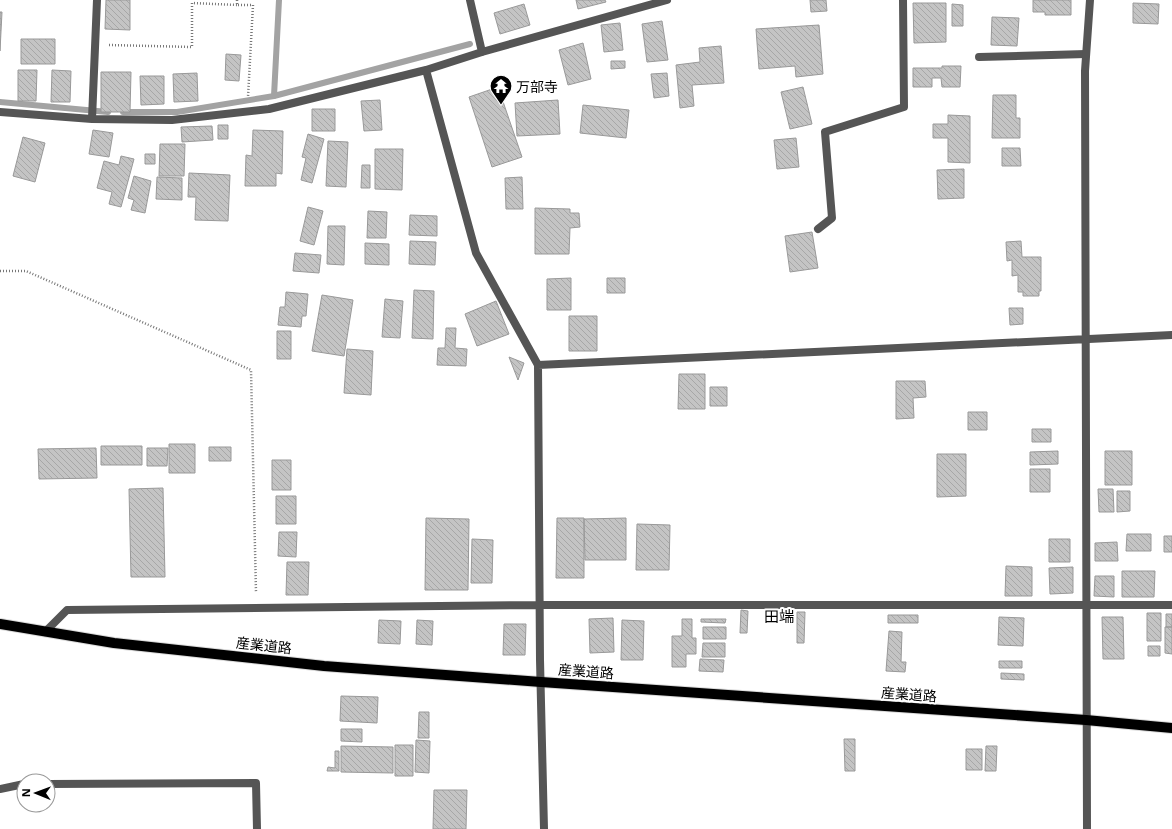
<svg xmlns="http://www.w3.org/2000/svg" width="1172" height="829" viewBox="0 0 1172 829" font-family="'Open Sans','Noto Sans JP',sans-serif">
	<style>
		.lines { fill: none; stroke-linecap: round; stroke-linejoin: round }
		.stream { stroke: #a3a3a3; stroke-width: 6 }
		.building { fill: url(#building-back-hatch); stroke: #999 }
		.primary-casing { stroke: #dbdbdb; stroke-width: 12 }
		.path { stroke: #777; stroke-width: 2.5; stroke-dasharray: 1 2; stroke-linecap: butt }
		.service { stroke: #555; stroke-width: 8 }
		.minor { stroke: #555; stroke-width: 8 }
		.primary { stroke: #000; stroke-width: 10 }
		.labels { text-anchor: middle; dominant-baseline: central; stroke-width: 4; stroke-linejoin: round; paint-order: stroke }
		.poi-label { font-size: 14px; fill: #000; stroke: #fff; text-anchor: start }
		.street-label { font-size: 14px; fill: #000; stroke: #fff }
		.neighbourhood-label { font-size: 15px; fill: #000; stroke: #fff }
	</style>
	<defs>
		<pattern id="building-back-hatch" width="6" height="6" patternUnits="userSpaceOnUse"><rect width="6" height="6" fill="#c4c4c4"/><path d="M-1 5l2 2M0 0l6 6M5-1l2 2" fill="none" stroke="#a7a7a7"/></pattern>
	</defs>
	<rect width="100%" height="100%" fill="#fff"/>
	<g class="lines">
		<path class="stream" d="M274,96L279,0
			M0,102L108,112
			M123,112H177L274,96L470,44"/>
	</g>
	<path class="building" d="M106,0H130V30L105,29Z
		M576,0H605L606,2L578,9Z
		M810,0H826L827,11L811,12Z
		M1033,0H1071V15H1045V12H1033Z
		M913,3H946V42L914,43Z
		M1133,3L1159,4L1158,24L1133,23Z
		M524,4L530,25L500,34L494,13Z
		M952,4L963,5V26H952Z
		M0,12H2L0,51Z
		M992,17L1019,18L1017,46L991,45Z
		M662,21L668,60L647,62L642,24Z
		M620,23L623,50L604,52L601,25Z
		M819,25L823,74L796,77L795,66L759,69L756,29Z
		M21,39H55V64H21Z
		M583,43L591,79L568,85L559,50Z
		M721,46L724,83L692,85L694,106L680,108L676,65L700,62L699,48Z
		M226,54L241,55L239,81L225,80Z
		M611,61H625V68L611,69Z
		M942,66H961L960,87H942L941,78H932V87H913V68H942Z
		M18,70H37L36,101H18Z
		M52,70L71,71L70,102H51Z
		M101,72H131L130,112H101Z
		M197,73L198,101L174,102L173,74Z
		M667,73L669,96L654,98L651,74Z
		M140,76H164V104L141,105Z
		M498,87L522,157L492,167L469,97Z
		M803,87L812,124L790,129L781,92Z
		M993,95H1016V118H1020V138H992Z
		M380,100L382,130L364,131L361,101Z
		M558,100L560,134L517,136L515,103Z
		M583,105L629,110L626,138L580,133Z
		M312,109H335V131H312Z
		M948,115L970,116V163L948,162V138H933V124H948Z
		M218,125H228V139H218Z
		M212,126L213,140L182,142L181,127Z
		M93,130L113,133L109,157L89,154Z
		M253,130L283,131L282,174L276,173V186H245L246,155L252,156Z
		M308,134L324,139L312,183L301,180L306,158L302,157Z
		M23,137L45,143L35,182L13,176Z
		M796,138L799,167L777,169L774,140Z
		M328,141L348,142L346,187L326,186Z
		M160,144H185L184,176H159Z
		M1002,148H1020L1021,166H1002Z
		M375,149H403L402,190L375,189Z
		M145,154H155V164H145Z
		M121,156L134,159L121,207L109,204L112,192L97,188L104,161L119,165Z
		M362,165H370V188H361Z
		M964,169V198L938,199L937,170Z
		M189,173L230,175L228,221L195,220L196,197H188Z
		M134,176L151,181L145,213L131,210L134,200L128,198Z
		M157,177L182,178V200L156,199Z
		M522,177L523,209H506L505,178Z
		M308,207L323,211L314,245L300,241Z
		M535,208L570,209V213H579L580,227L570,228L569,254H535Z
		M368,211L387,212L386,238H367Z
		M410,215L437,216V236L409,235Z
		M328,226H345L344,265L327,264Z
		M812,232L818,268L790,272L785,236Z
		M410,241L436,242L435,265L409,264Z
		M1021,241L1022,257H1041V291H1039V296H1023V292H1018V275L1012,276V260L1007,261L1006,242Z
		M365,243L389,244V265L365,264Z
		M295,253L321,255L319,273L293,271Z
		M571,278V310H547V279Z
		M607,278H625V293H607Z
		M414,290L434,291L433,339L412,338Z
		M286,292L308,294L306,316H302L301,327L278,325L280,307H285Z
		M322,295L353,300L344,356L312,351Z
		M385,299L403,301L400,338L382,337Z
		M496,301L509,334L477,346L465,314Z
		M1009,308H1023V324L1010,325Z
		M569,316H597V351H569Z
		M446,328H456L455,348L467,349L466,366L437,365L438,348H445Z
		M277,331H291V359H277Z
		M347,349L373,351L371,395L344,393Z
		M509,357L524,363L518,380Z
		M679,374H705V409H678Z
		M896,381H925L926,397L913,398L914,418L896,419Z
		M710,387H727V406H710Z
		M968,412H987V430H968Z
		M1032,429H1051V442H1032Z
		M169,444H195V473H169Z
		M101,446H142V465H101Z
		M209,447H231V461H209Z
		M96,448L97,478L39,479L38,449Z
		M147,448H168L167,466H147Z
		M1058,451V464L1030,465V452Z
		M1105,451H1132V485H1105Z
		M937,454H966V496L937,497Z
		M272,460H291V490H272Z
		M1030,469H1050V492H1030Z
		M163,488L165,577H131L129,489Z
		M1098,489H1113L1114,512H1099Z
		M1117,491H1130V511L1117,512Z
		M276,496H296V524H276Z
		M426,518L469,519L468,590H425Z
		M557,518H584V578H556Z
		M626,518V560H585L584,519Z
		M637,524L670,525L669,570H636Z
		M279,532H297L296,557L278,556Z
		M1127,534H1151V551H1126Z
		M1164,536H1172V552H1164Z
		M472,539L493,540L492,583H471Z
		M1049,539H1070V562H1049Z
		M1117,542L1118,561H1095V543Z
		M287,562H309L308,595H286Z
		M1006,566L1032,567V596H1005Z
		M1073,567V593L1050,594L1049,568Z
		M1122,571H1155L1154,597H1122Z
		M1095,576H1114V597L1094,596Z
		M741,610L748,611L747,633H740Z
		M797,612H805L804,643H797Z
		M1147,613H1161V641H1147Z
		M1166,614H1172V627H1166Z
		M888,615H918V623H888Z
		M999,617L1024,618L1023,646L998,645Z
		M1102,617H1123L1124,659H1103Z
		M613,618L614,652L590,653L589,619Z
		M682,619H692V638H696V654H686V667H672V636H682Z
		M701,619H726L725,623L701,622Z
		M379,620L401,621L400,644L378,643Z
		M417,620L433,621L432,645L416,644Z
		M622,620L644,621L643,660H621Z
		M504,624H526L525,655H503Z
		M703,627H726V639H703Z
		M1165,627H1172V654L1165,653Z
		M889,631L902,632L901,662H906L905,672L886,671Z
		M703,643H725V657H702Z
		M1148,646H1160V656H1148Z
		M700,659L724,660L723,672L699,671Z
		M999,661H1022V668H999Z
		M1001,673L1024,674V680L1001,679Z
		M341,696L378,697L377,723L340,721Z
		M419,712H429V738H418Z
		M341,729H362V742L341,741Z
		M844,739H855V771H845Z
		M416,740L430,741L429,773L415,772Z
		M395,745H413V776H395Z
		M341,746L393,747V773L341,772Z
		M986,746H997L996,771H985Z
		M966,749H982V770H966Z
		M335,751H339V771H327L328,767L335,768Z
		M434,790H467L466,829H433Z"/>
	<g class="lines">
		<g class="primary-casing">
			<path id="primary" d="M0,624L114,643L324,666L541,682L1086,720L1172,728"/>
		</g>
		<path class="path" d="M237,0V5H253L248,97
			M109,45L192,47V3L237,5
			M0,271H26L251,370L256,593"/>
		<path class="service" d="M979,57L1086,54
			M818,229L832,218L825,132L904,107L903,0"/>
		<path class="minor" d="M470,0L482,52
			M426,70L476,253L538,365L540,660L544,829
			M0,112L92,119L172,120L269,109L426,70L482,52L667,0
			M92,119L97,0
			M538,365L1172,335
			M45,632L67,610L541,605H1172
			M48,784L256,783L257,829
			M0,789L24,784
			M1087,829L1085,71L1090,0"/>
		<use href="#primary" class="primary"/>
	</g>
	<defs>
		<g id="temple-pin" transform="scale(1.15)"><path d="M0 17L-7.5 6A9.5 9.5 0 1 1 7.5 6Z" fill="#000" stroke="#fff"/><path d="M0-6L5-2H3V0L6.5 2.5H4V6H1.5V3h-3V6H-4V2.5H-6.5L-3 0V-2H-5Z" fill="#fff"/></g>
	</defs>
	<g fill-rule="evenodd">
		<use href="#temple-pin" x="501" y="86"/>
	</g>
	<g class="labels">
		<g class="poi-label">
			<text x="516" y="86">万部寺</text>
		</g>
		<g class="street-label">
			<text transform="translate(264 645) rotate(6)">産業道路</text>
			<text transform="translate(586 671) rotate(4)">産業道路</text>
			<text transform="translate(909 694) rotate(4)">産業道路</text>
		</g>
		<g class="neighbourhood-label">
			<text x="779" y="616">田端</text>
		</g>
	</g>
	<g transform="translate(36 793) rotate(271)"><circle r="19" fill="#ffffff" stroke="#999999"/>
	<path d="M0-3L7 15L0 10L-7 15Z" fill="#000000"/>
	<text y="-6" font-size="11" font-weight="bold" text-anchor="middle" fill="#000000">N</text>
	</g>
</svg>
